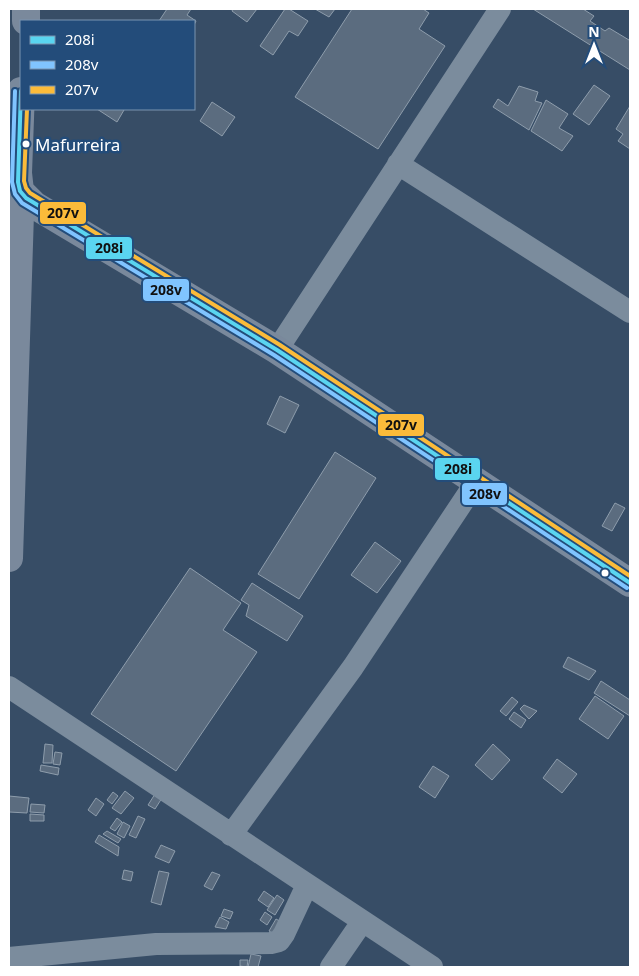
<svg xmlns="http://www.w3.org/2000/svg" width="639" height="976" viewBox="0 0 639 976" font-family="'Noto Sans',sans-serif">
	<style>
		.building { fill: #5b6c7f; stroke: #8e9dac }
		.lines { fill: none; stroke-linecap: round; stroke-linejoin: round }
		.minor { stroke: #7b8c9d; stroke-width: 22 }
		.major { stroke: #7a899c; stroke-width: 28 }
		.bus-1-casing { stroke: #234c7a; stroke-width: 8 }
		.bus-2-casing { stroke: #234c7a; stroke-width: 8 }
		.bus-3-casing { stroke: #234c7a; stroke-width: 8 }
		.bus-1 { stroke: #5ad5f0; stroke-width: 4 }
		.bus-2 { stroke: #80c4ff; stroke-width: 4 }
		.bus-3 { stroke: #fbbb3a; stroke-width: 4 }
		.bus-dot { fill: #fff; stroke: #234c7a; stroke-width: 2 }
		.labels { text-anchor: middle; dominant-baseline: central; stroke-width: 5; stroke-linejoin: round; paint-order: stroke }
		.bus-label { font-size: 17px; fill: #fff; stroke: #234c7a; text-anchor: start }
		.line-badge { stroke: #234c7a; stroke-width: 2 }
		.pale-badge-label { font-size: 14px; text-anchor: middle; font-weight: bold; fill: #111 }
	</style>
	<rect width="100%" height="100%" fill="#374d66"/>
	<path class="building" d="M167,9H191L187,15L196,21L194,25V21H159Z
		M233,9H257L247,22L232,11Z
		M285,9H289L308,21L298,36L289,31L273,55L260,46Z
		M315,9H335L329,17Z
		M352,9H423L429,13L419,29L445,46L378,149L295,97Z
		M533,9H583L594,16L590,21L605,31L609,28L629,40L630,38V70Z
		M594,85L610,96L589,125L573,114Z
		M519,86L538,92L535,101L542,103L529,130L493,107L498,99L508,106Z
		M546,100L568,114L559,128L573,136L562,151L531,131Z
		M212,102L235,117L222,136L200,121Z
		M630,106V149L618,141L623,134L616,129Z
		M97,109H122L124,110L117,122Z
		M280,396L299,405L285,433L267,424Z
		M335,452L376,478L299,599L258,574Z
		M615,503L625,508L612,531L602,526Z
		M375,542L401,561L377,593L351,575Z
		M190,568L241,603L223,630L257,652L176,771L91,714Z
		M252,583L303,616L287,641L246,616L249,605L241,600Z
		M568,657L596,671L589,680L563,667Z
		M601,681L630,700V716L594,693Z
		M595,696L624,716L608,739L579,719Z
		M512,697L518,702L506,716L500,711Z
		M524,705L537,711L529,719L520,709Z
		M514,712L526,720L521,728L509,719Z
		M45,744L53,745L52,763H43Z
		M493,744L510,760L492,780L475,765Z
		M55,752L62,753L60,765L53,764Z
		M557,759L577,774L562,793L543,778Z
		M41,765L59,768L58,775L40,771Z
		M433,766L449,776L435,798L419,787Z
		M125,791L134,798L121,814L112,808Z
		M113,792L118,796L112,804L107,800Z
		M155,794L162,798L155,809L148,805Z
		M9,796L29,798L27,813L9,812Z
		M96,798L104,804L96,816L88,810Z
		M31,804L45,805L44,813L30,812Z
		M30,814L44,815V821H30Z
		M138,816L145,819L136,838L129,835Z
		M117,818L122,822L115,831L110,828Z
		M123,822L130,826L124,838L117,834Z
		M107,831L121,839L118,843L103,834Z
		M99,835L119,847L118,856L95,842Z
		M161,845L175,851L169,863L155,857Z
		M124,870L133,872L131,881L122,879Z
		M159,871L169,873L161,905L151,902Z
		M212,872L220,875L212,890L204,886Z
		M264,891L274,898L268,907L258,900Z
		M277,895L284,900L275,915L267,910Z
		M224,909L233,912L230,919L221,916Z
		M265,912L272,917L267,925L260,920Z
		M220,917L229,922L226,929L215,927Z
		M276,919L285,924L277,936L269,931Z
		M251,954L261,956L258,967H248Z
		M240,960H248L247,967L240,966Z"/>
	<g class="lines">
		<path class="minor" d="M398,164L630,312
			M277,350L500,9
			M9,687L432,967
			M231,835L353,667L476,482
			M9,958L156,944L271,943L279,941L284,934L307,885
			M331,967L362,922"/>
		<path class="major" d="M26,21V9
			M20,191L34,205L277,350L630,583
			M9,558L20,213V191L18,173L21,91"/>
		<g class="bus-1-casing">
			<path id="bus-1" d="M21,91L18,182L20,191L26,198L277,350L630,583"/>
		</g>
		<g class="bus-2-casing">
			<path id="bus-2" d="M15,91L12,182L15,194L22,203L274,355L627,588"/>
		</g>
		<g class="bus-3-casing">
			<path id="bus-3" d="M27,109L24,181L26,188L30,193L280,345L630,576"/>
		</g>
		<use href="#bus-1" class="bus-1"/>
		<use href="#bus-2" class="bus-2"/>
		<use href="#bus-3" class="bus-3"/>
	</g>
	<g class="bus-dot">
		<circle cx="26" cy="144" r="4.5"/>
		<circle cx="605" cy="573" r="4.5"/>
	</g>
	<g class="labels">
		<g class="bus-label">
			<text x="35" y="144">Mafurreira</text>
		</g>
	</g>
	<g class="line-badge">
		<rect x="39" y="201" width="48" height="24" rx="5" fill="#fbbb3a"/>
		<rect x="85" y="236" width="48" height="24" rx="5" fill="#5ad5f0"/>
		<rect x="142" y="278" width="48" height="24" rx="5" fill="#80c4ff"/>
		<rect x="377" y="413" width="48" height="24" rx="5" fill="#fbbb3a"/>
		<rect x="434" y="457" width="47" height="24" rx="5" fill="#5ad5f0"/>
		<rect x="461" y="482" width="47" height="24" rx="5" fill="#80c4ff"/>
	</g>
	<g class="pale-badge-label">
		<text x="63" y="218">207v</text>
		<text x="109" y="253">208i</text>
		<text x="166" y="295">208v</text>
		<text x="401" y="430">207v</text>
		<text x="458" y="474">208i</text>
		<text x="485" y="499">208v</text>
	</g>
	<rect width="639" height="976" fill="none" stroke="#ffffff" stroke-width="20"/>
	<rect x="20" y="20" width="175" height="90" fill="#234c7a" stroke="#7b94af"/>
	<rect x="30" y="36" width="25" height="8" fill="#5ad5f0" stroke="#7b94af"/>
	<text x="65" y="45" font-size="15" fill="#ffffff">208i</text>
	<rect x="30" y="61" width="25" height="8" fill="#80c4ff" stroke="#7b94af"/>
	<text x="65" y="70" font-size="15" fill="#ffffff">208v</text>
	<rect x="30" y="86" width="25" height="8" fill="#fbbb3a" stroke="#7b94af"/>
	<text x="65" y="95" font-size="15" fill="#ffffff">207v</text>
	<g transform="translate(594 45)" stroke="#234c7a" stroke-width="4" paint-order="stroke">
	<path d="M0-4L9 19L0 12L-9 19Z" fill="#ffffff"/>
	<text y="-8" font-size="14" font-weight="bold" text-anchor="middle" fill="#ffffff">N</text>
	</g>
</svg>
